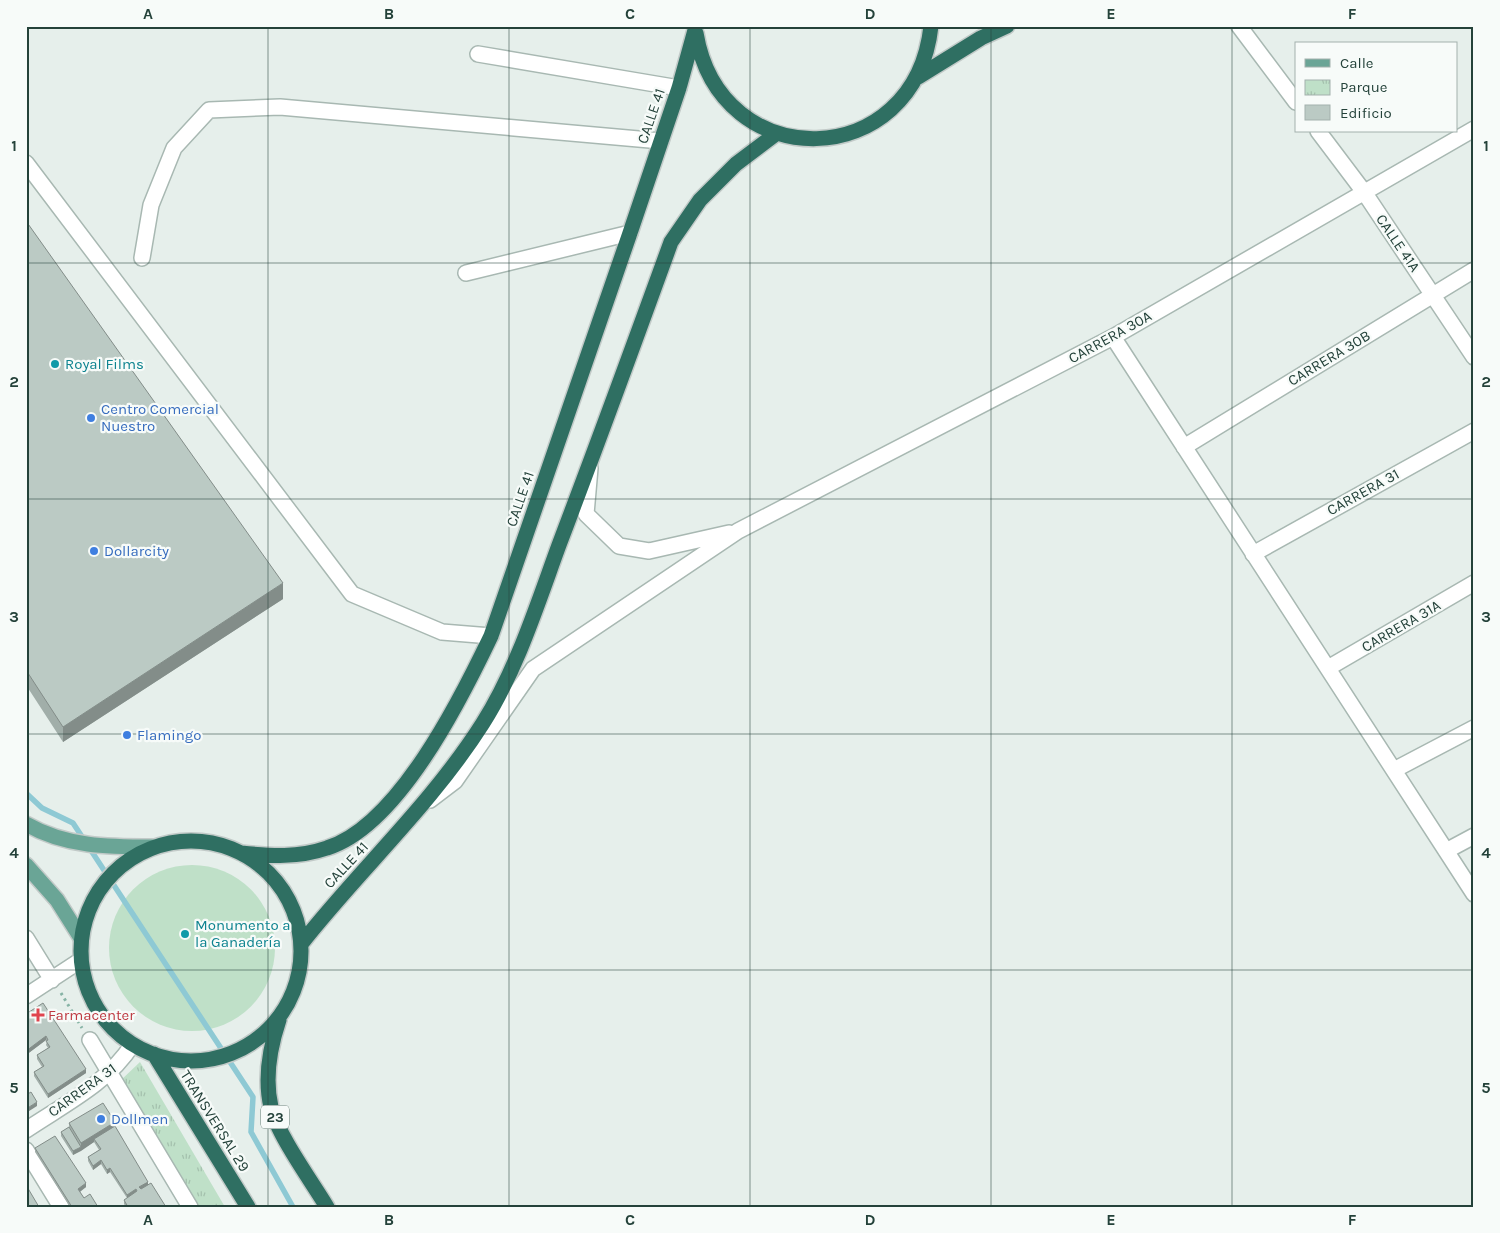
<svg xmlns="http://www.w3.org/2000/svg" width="1500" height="1233" viewBox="0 0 1500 1233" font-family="Karla,sans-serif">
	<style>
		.grass { fill: #bfe0c8 }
		.park { fill: url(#park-tufts) }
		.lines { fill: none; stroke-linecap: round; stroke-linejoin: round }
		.stream { stroke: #8ec9d4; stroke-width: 5.5 }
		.minor-casing { stroke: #a8b8b2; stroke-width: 18 }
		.major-casing { stroke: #c2cac8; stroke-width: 18 }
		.highway-casing { stroke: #c2cac8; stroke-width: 18 }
		.path { stroke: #86b3a5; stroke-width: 3; stroke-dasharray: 2.5 4; stroke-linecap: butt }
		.minor { stroke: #fff; stroke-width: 15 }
		.major { stroke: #6aa596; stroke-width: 15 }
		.highway { stroke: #2f6f62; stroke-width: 15 }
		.wall { fill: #a1aea9 }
		.shaded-wall { fill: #838d89 }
		.building { fill: #bbcac4; stroke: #838d89 }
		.grid { fill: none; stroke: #24423a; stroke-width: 1; stroke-opacity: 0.55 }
		.culture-dot { fill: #0f9aa8; stroke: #f7fbf9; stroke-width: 2 }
		.shop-dot { fill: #3f7fe0; stroke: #f7fbf9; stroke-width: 2 }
		.health-dot { fill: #e0444e; stroke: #f7fbf9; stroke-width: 2 }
		.labels { text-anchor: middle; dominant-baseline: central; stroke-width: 4.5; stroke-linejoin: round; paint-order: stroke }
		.shield { fill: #f7fbf9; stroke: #637a73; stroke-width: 1 }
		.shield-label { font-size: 14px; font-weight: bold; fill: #24423a }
		.street-label { font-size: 15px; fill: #24423a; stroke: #f7fbf9 }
		.culture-label { font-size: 15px; fill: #0d838f; stroke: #f7fbf9; text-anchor: start }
		.shop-label { font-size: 15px; fill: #366cbe; stroke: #f7fbf9; text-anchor: start }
		.health-label { font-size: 15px; fill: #be3a42; stroke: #f7fbf9; text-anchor: start }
		.neatline { fill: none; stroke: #24423a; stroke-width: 2 }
		.grid-label { font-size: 16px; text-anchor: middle; font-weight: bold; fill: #24423a }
	</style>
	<defs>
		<pattern id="park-tufts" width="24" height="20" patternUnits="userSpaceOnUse" patternTransform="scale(1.25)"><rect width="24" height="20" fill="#bfe0c8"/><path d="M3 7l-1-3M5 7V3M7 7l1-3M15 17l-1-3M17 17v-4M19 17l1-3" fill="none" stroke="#a4c1ad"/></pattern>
	</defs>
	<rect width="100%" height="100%" fill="#e6efeb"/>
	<path class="grass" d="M109 948a83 83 0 1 1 166 0a83 83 0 1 1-166 0Z"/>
	<path class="park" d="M140,1062L225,1207H195L119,1082Z"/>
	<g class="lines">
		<path class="stream" d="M26,793L42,808L73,823L253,1097L251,1132L293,1207"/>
		<g class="minor-casing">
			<path id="minor" d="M1239,26L1296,102
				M478,54L679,88
				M1318,131L1364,192L1474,357
				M26,163L352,594L442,632L491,636
				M142,258L151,205L174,148L209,110L280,107L661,141
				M466,273L630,233
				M1113,337L1474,894
				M1184,447L1474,270
				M590,468L586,514L619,546L649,551L729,533
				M1253,554L1474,431
				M1328,668L1474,583
				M1394,770L1474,728
				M430,800L455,781L533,669L738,531L1113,337L1474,129
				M1446,851L1474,836
				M26,938L52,980
				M26,996L81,960
				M90,1040L190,1207
				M26,1130C63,1105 108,1083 132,1045
				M26,1150L61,1207"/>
		</g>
		<g class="major-casing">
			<path id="major" d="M26,824C66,847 109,847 153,847
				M26,865L57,900L81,938"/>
		</g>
		<g class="highway-casing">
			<path id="highway" d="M696,33C720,177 915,173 931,26
				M918,77L981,38L1007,26
				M81 951a110 110 0 1 1 220 0a110 110 0 1 1-220 0Z
				M241,853C271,856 298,858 327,848C398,826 461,699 491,636L630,233L679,88L695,30
				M301,944C360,869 431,805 483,723C517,669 537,605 559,545C597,445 634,344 671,242L700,200L736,164L777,133
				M279,1020C270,1047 264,1077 271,1107C277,1134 312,1182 327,1207
				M154,1054L248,1207"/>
		</g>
		<path class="path" d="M61,993L82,1028"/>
		<use href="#minor" class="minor"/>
		<use href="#major" class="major"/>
		<use href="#highway" class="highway"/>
	</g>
	<path class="wall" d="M26,221L283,599L63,742L26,685Z
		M26,1014L86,1073L48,1098L34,1076V1072L42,1067L37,1059V1055L48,1048L46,1045L47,1041L46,1040L26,1055Z
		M69,1123L115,1126L148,1185L166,1207H126L124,1204V1200L127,1198L110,1172L107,1174L101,1164L93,1170L88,1161V1157L99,1150L94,1142L73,1155L61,1136V1132L69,1127Z
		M35,1148L86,1187L80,1192L84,1198L98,1207H70L35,1152Z"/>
	<path class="shaded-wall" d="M283,583V599L63,742V727Z
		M46,1036V1040L26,1055V1051Z
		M86,1069V1073L48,1098V1094Z
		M37,1102V1106L26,1113V1109Z
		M115,1122V1130L94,1139V1142L81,1151V1143Z
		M81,1147V1151L73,1155V1151Z
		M101,1160V1164L93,1170V1166Z
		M110,1168V1172L107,1174V1170Z
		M148,1182V1186L139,1191V1187Z
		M86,1183V1187L78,1193V1189Z
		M136,1189V1193L127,1199V1195Z"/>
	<path class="building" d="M26,221L283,583L63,727L26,670Z
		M43,1003L86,1069L48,1094L34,1072L44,1066L37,1055L50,1047L46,1041L48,1040L46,1036L26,1051V1014Z
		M31,1092L37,1102L26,1109V1095Z
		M103,1103L115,1122L81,1143L69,1123Z
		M115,1126L148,1182L139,1187L141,1189L151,1183L166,1207H128L124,1200L137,1191L136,1189L127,1195L110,1168L107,1170L101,1160L93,1166L88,1157L101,1149L94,1139Z
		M69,1127L81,1147L73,1151L61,1132Z
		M55,1136L86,1183L78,1189L84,1198L90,1194L98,1207H72L35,1148Z
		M26,1185L39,1207H26Z"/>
	<path class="grid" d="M268,26V1207M509,26V1207M750,26V1207M991,26V1207M1232,26V1207M26,263H1474M26,499H1474M26,734H1474M26,970H1474"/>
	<g class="culture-dot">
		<circle cx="55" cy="364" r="5"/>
		<circle cx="185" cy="934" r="5"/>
	</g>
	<g class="shop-dot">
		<circle cx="91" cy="418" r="5"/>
		<circle cx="94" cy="551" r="5"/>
		<circle cx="127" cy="735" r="5"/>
		<circle cx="101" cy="1119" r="5"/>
	</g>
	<path class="health-dot" d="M35.5 1007.5h5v5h5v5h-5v5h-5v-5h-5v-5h5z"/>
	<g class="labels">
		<rect class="shield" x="261" y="1105.5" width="28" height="23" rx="4"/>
		<g class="shield-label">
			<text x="275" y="1117">23</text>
		</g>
		<g class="street-label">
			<text transform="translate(651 116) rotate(-71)">CALLE 41</text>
			<text transform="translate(1398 243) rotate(56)">CALLE 41A</text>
			<text transform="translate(1110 337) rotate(-29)">CARRERA 30A</text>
			<text transform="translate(1329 358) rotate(-31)">CARRERA 30B</text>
			<text transform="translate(1363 492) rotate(-29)">CARRERA 31</text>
			<text transform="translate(520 499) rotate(-71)">CALLE 41</text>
			<text transform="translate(1401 626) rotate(-30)">CARRERA 31A</text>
			<text transform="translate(346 865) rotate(-47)">CALLE 41</text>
			<text transform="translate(82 1090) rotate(-36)">CARRERA 31</text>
			<text transform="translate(215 1121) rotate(58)">TRANSVERSAL 29</text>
		</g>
		<g class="culture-label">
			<text x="65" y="364">Royal Films</text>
			<text x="195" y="925">Monumento a<tspan x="195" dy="17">la Ganadería</tspan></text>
		</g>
		<g class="shop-label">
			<text x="101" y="409">Centro Comercial<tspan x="101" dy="17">Nuestro</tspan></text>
			<text x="104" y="551">Dollarcity</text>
			<text x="137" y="735">Flamingo</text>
			<text x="111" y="1119">Dollmen</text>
		</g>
		<g class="health-label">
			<text x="48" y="1015">Farmacenter</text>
		</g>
	</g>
	<rect width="1500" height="1233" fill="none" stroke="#f7fbf9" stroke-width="55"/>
	<rect x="1295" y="42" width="162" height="90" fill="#f7fbf9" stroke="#a3b1ad"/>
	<rect x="1305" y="59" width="25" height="8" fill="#6aa596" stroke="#a3b1ad"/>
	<text x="1340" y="68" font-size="15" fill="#24423a">Calle</text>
	<rect x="1305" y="80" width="25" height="15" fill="url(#park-tufts)" stroke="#a3b1ad"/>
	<text x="1340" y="92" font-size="15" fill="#24423a">Parque</text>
	<rect x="1305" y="105" width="25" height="15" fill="#bbcac4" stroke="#a3b1ad"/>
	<text x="1340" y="118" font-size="15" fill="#24423a">Edificio</text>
	<rect x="28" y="28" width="1444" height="1178" class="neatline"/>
	<g class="grid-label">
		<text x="148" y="19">A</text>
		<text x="389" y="19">B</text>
		<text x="630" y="19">C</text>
		<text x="870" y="19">D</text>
		<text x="1111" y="19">E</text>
		<text x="1352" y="19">F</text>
		<text x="14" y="151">1</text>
		<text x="1486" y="151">1</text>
		<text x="14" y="387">2</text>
		<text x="1486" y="387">2</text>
		<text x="14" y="622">3</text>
		<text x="1486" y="622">3</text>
		<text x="14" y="858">4</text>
		<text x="1486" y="858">4</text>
		<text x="14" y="1093">5</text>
		<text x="1486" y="1093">5</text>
		<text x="148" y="1225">A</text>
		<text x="389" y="1225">B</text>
		<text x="630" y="1225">C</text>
		<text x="870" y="1225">D</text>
		<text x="1111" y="1225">E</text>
		<text x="1352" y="1225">F</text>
	</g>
</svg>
